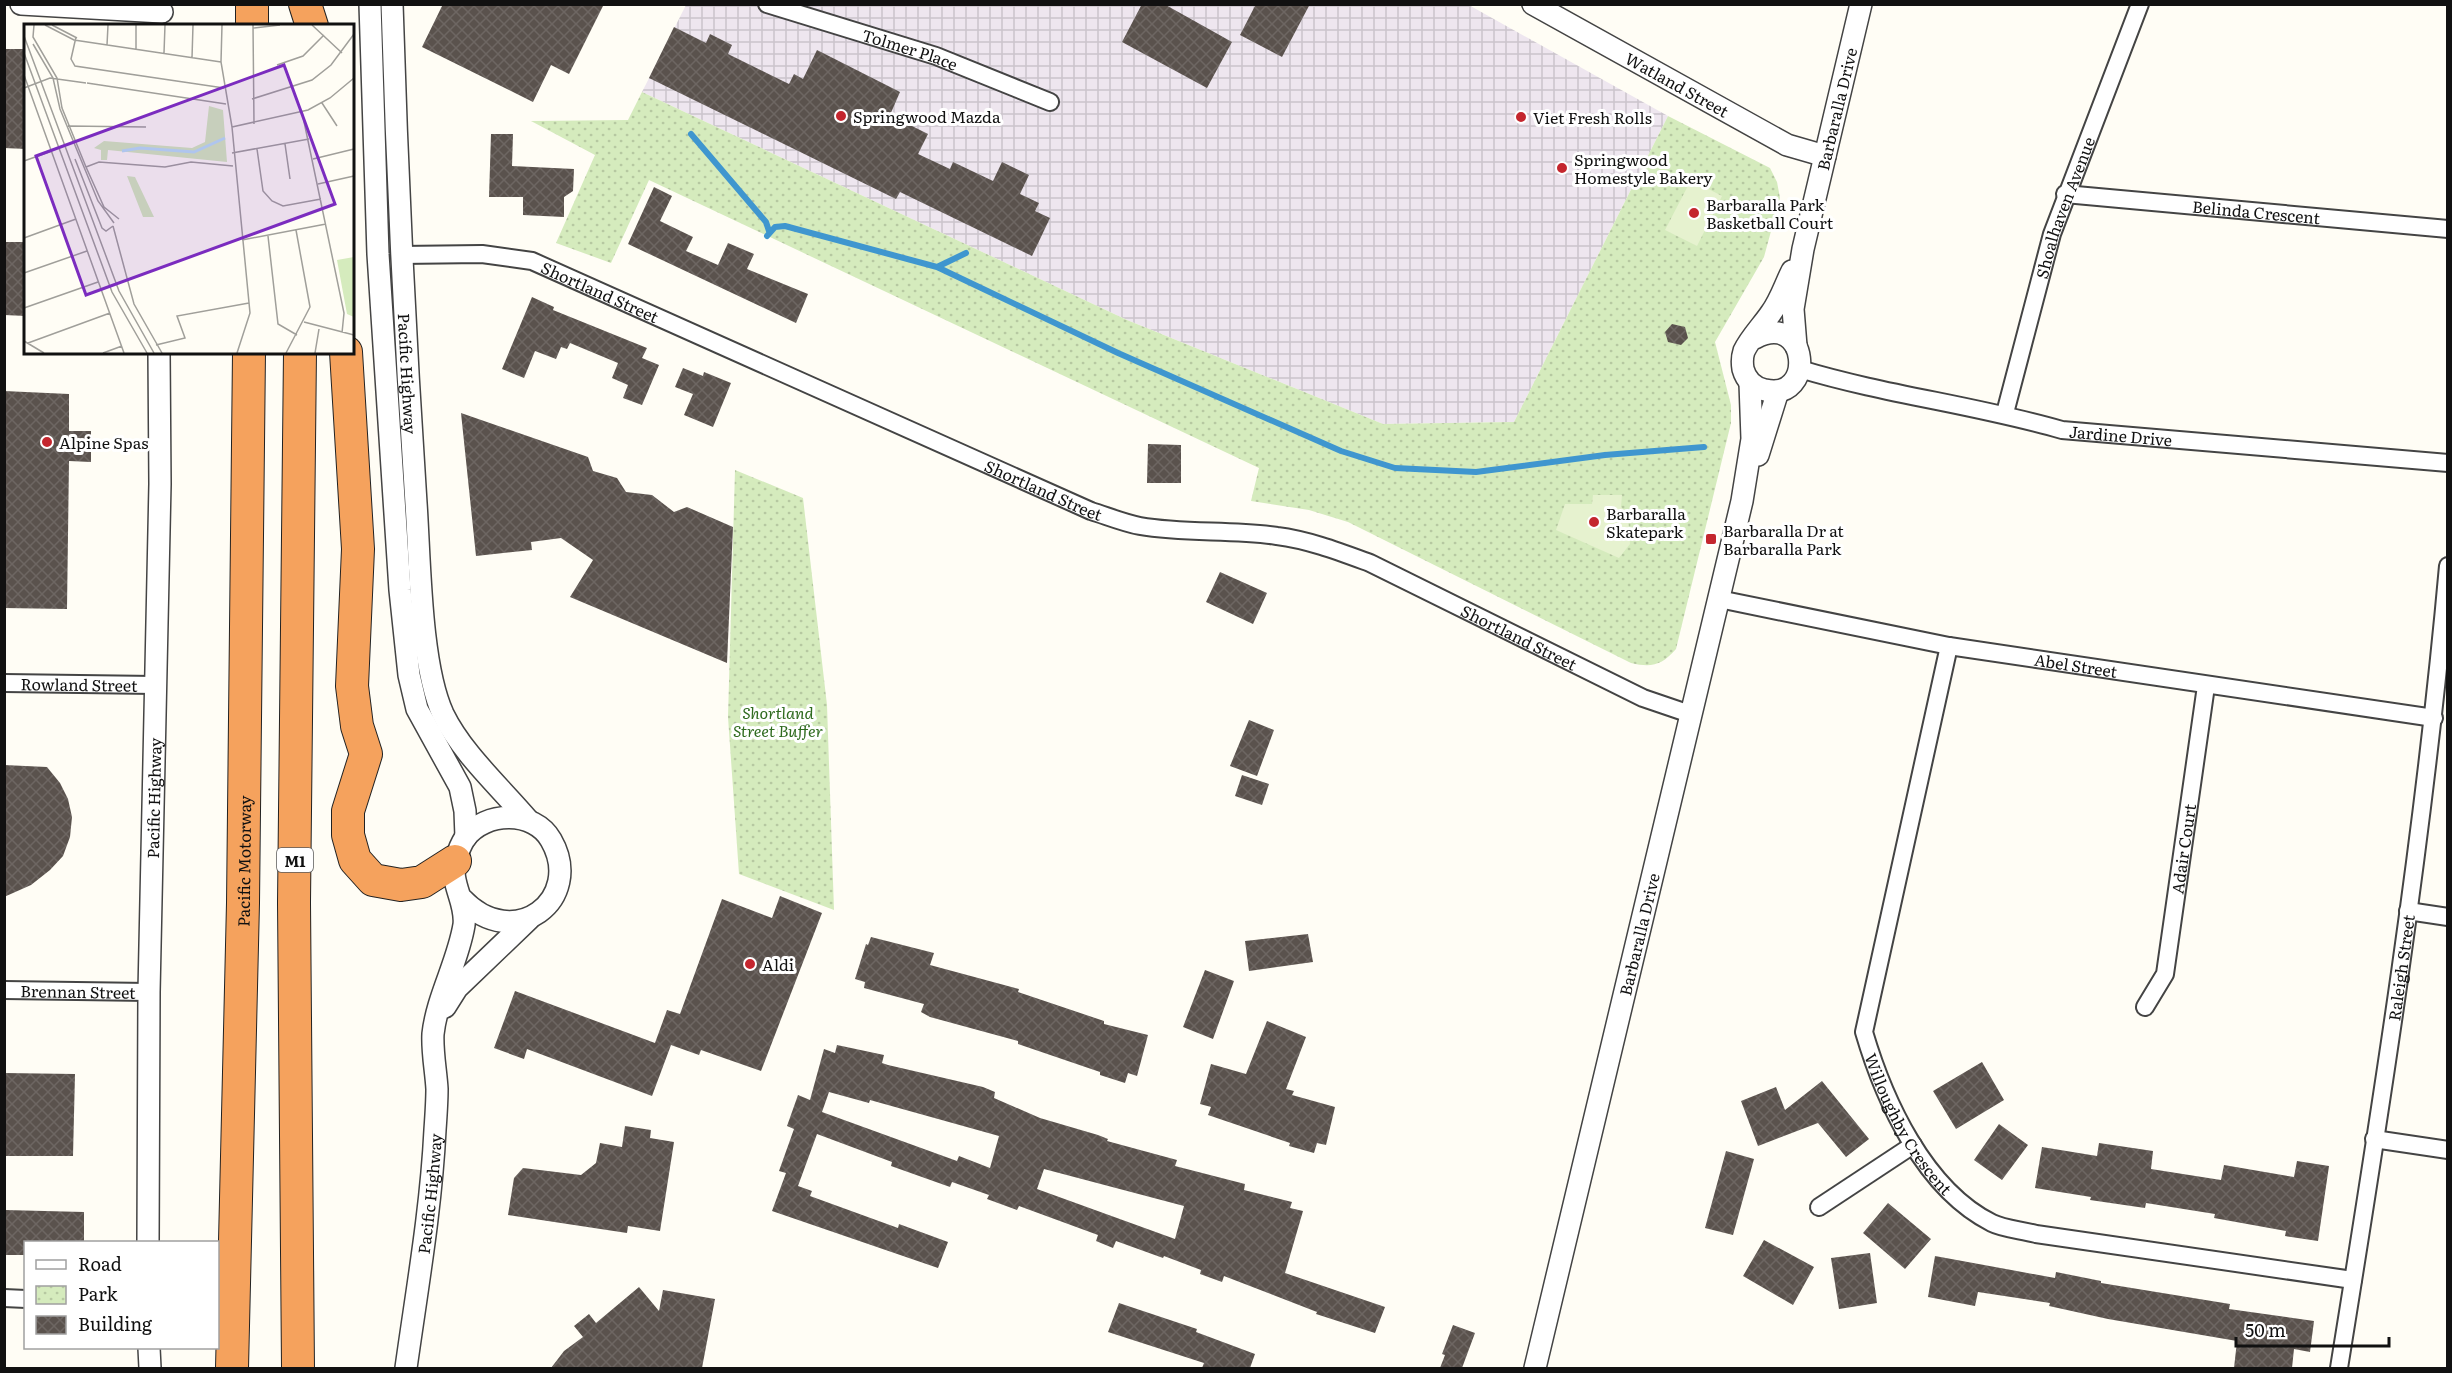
<svg xmlns="http://www.w3.org/2000/svg" width="2452" height="1373" viewBox="0 0 2452 1373" font-family="Literata,serif">
	<style>
		.industrial { fill: url(#industrial-grid) }
		.park { fill: url(#park-dots) }
		.pitch { fill: #e6f2cf }
		.lines { fill: none; stroke-linecap: round; stroke-linejoin: round }
		.stream { stroke: #3f96cf; stroke-width: 6 }
		.building { fill: url(#building-cross-hatch); fill-rule: evenodd }
		.minor-casing { stroke: #444; stroke-width: 20 }
		.tertiary-casing { stroke: #444; stroke-width: 24 }
		.motorway-casing { stroke: #222; stroke-width: 34 }
		.minor { stroke: #fff; stroke-width: 16 }
		.tertiary { stroke: #fff; stroke-width: 21 }
		.motorway { stroke: #f5a25d; stroke-width: 32 }
		.poi-dot { fill: #c4262e; stroke: #fff; stroke-width: 2 }
		.labels { text-anchor: middle; dominant-baseline: central; stroke-width: 6; stroke-linejoin: round; paint-order: stroke }
		.shield { fill: #fff; stroke: #585858; stroke-width: 1.5 }
		.shield-label { font-size: 15px; font-weight: bold; fill: #111 }
		.street-label { font-size: 16px; fill: #111; stroke: #fff }
		.poi-label { font-size: 16px; fill: #111; stroke: #fff; text-anchor: start }
		.park-label { font-size: 16px; font-style: italic; fill: #2f6b1f; stroke: #fff }
		.inset-river { fill: none; stroke: #b9e0f7; stroke-width: 3 }
		.inset-road { fill: none; stroke: #a09f9a; stroke-width: 1.5 }
		.view { fill: #7b2cbf; fill-opacity: 0.15; stroke: #7b2cbf; stroke-width: 3 }
		.inset-edge { fill: none; stroke: #111; stroke-width: 3 }
	</style>
	<defs>
		<pattern id="industrial-grid" width="8" height="8" patternUnits="userSpaceOnUse" patternTransform="scale(1.5)"><rect width="8" height="8" fill="#eee6ef"/><path d="M0 4h8M4 0v8" fill="none" stroke="#cbc4cc"/></pattern>
		<pattern id="park-dots" width="8" height="8" patternUnits="userSpaceOnUse" patternTransform="scale(1.5)"><rect width="8" height="8" fill="#d5ebbd"/><path d="M2 2h.1M6 6h.1" fill="none" stroke="#b6c8a1" stroke-width="1.8" stroke-linecap="round"/></pattern>
		<pattern id="building-cross-hatch" width="8" height="8" patternUnits="userSpaceOnUse" patternTransform="scale(1.5)"><rect width="8" height="8" fill="#5a524d"/><path d="M0 0l8 8M0 8l8-8" fill="none" stroke="#6d6662"/></pattern>
	</defs>
	<rect width="100%" height="100%" fill="#fffdf5"/>
	<path class="industrial" d="M1467,4L1668,116L1514,422L1383,424L1127,320L642,92L686,5Z"/>
	<path class="park" d="M642,92L1127,320L1383,424L1514,422L1668,116L1770,168L1777,182L1780,198L1764,257L1715,342L1731,405V423L1676,649C1662,665 1652,668 1631,663L1348,522L1309,510L1251,501L1259,468L649,180L611,263L556,243L595,155L531,121L628,120Z
		M735,470L803,498L827,705L834,910L739,874L728,717Z"/>
	<path class="pitch" d="M1691,180L1722,196L1697,246L1665,230Z
		M1593,495H1622L1621,507L1628,514L1630,544L1619,558L1556,530L1565,504H1592Z"/>
	<g class="lines">
		<path class="stream" d="M691,134L766,222L769,231
			M767,236L775,227L785,226L937,267L1118,353L1341,451L1395,468L1476,472L1605,455L1704,447
			M937,267L966,253"/>
	</g>
	<path class="building" d="M443,4H604L569,74L551,65L533,102L422,47Z
		M1142,4H1164L1232,42L1207,88L1122,42Z
		M1256,4H1310L1282,57L1240,35Z
		M674,27L706,43L710,34L732,45L728,54L789,84L794,74L803,79L817,50L900,92L890,115L928,134L918,154L950,169L953,162L993,181L1002,162L1029,175L1020,194L1039,203L1035,211L1050,218L1032,256L900,192L896,199L649,78Z
		M4,49H26V149L4,148Z
		M491,134H513L512,166L574,169L573,191L564,197V217L523,215V197H489Z
		M654,187L672,196L660,221L693,237L686,251L718,265L728,243L754,254L747,269L808,294L796,323L628,244Z
		M4,242H26V316L4,315Z
		M532,297L554,307L553,310L647,348L642,358L659,365L642,405L623,398L628,385L612,378L618,363L570,343L567,349L561,347L556,359L535,351L524,378L502,369Z
		M1672,324L1685,327L1688,338L1681,345L1668,342L1665,332Z
		M683,368L703,376L704,372L731,383L713,427L684,415L693,394L675,387Z
		M4,391L69,394V431H91V462L69,461L67,609L4,608Z
		M461,413L588,457L593,471L617,478L626,492L652,495L674,512L687,507L733,527L727,663L570,597L593,560L561,538L531,542L532,550L476,556Z
		M1148,444L1181,445V483H1147Z
		M1220,572L1267,593L1253,624L1206,602Z
		M1249,720L1274,730L1257,776L1230,766Z
		M4,765L47,767L60,783L68,799L72,817L70,837L63,856L50,870L31,885L4,897Z
		M1242,775L1269,784L1262,805L1235,796Z
		M780,896L822,913L761,1071L701,1050L699,1055L671,1045L652,1096L527,1049L524,1059L494,1048L515,991L655,1043L667,1010L680,1014L722,899L772,918Z
		M1308,934L1313,962L1249,971L1245,941Z
		M871,937L934,953L930,965L1019,989L1018,992L1104,1021V1024L1148,1035L1137,1076L1128,1073L1125,1083L1100,1075V1072L1018,1044V1041L930,1017L921,1012L924,1004L864,988L865,982L855,979L866,944L868,945Z
		M1205,970L1234,981L1213,1039L1183,1027Z
		M1267,1021L1306,1037L1286,1089L1294,1091L1292,1095L1335,1107L1326,1145L1317,1143L1314,1153L1289,1146L1290,1143L1208,1115L1211,1107L1200,1104L1211,1064L1246,1074Z
		M837,1045L884,1055L882,1063L888,1065L983,1087L995,1092L994,1098L1040,1118L1098,1135L1108,1139L1107,1141L1177,1160L1175,1166L1245,1184L1244,1190L1292,1202L1290,1208L1303,1211L1285,1273L1385,1307L1375,1333L1316,1314L1317,1312L1224,1276L1222,1282L1200,1274L1201,1270L1164,1256L1163,1258L1116,1241L1113,1248L1096,1241L1098,1235L1019,1206L1017,1210L987,1199L989,1195L952,1182L950,1187L891,1166L892,1162L817,1134L798,1186L812,1191L810,1196L898,1228L899,1224L948,1242L938,1268L772,1211L786,1173L779,1171L794,1129L787,1126L798,1095L810,1100L824,1049L835,1053ZM829,1092L869,1103L870,1100L999,1136L990,1168L959,1156L957,1161L822,1112ZM1044,1169L1184,1206L1175,1239L1037,1189Z
		M1982,1062L2004,1100L1956,1129L1933,1091Z
		M4,1073L75,1074L73,1156H4Z
		M1822,1081L1869,1139L1846,1157L1818,1123L1758,1146L1741,1101L1776,1087L1785,1110Z
		M1999,1124L2028,1145L2002,1180L1974,1160Z
		M625,1126L651,1130L650,1138L674,1142L660,1231L628,1226L627,1233L508,1215L514,1178L523,1168L581,1175L596,1163L600,1143L622,1147Z
		M2099,1143L2153,1151L2151,1169L2221,1180L2224,1165L2294,1177L2297,1161L2329,1166L2318,1241L2285,1236L2286,1231L2214,1218L2215,1214L2146,1203L2145,1208L2090,1200L2091,1197L2035,1188L2042,1147L2097,1156Z
		M1726,1151L1754,1159L1733,1235L1705,1228Z
		M1888,1203L1931,1239L1905,1269L1863,1233Z
		M5,1210L84,1212V1242H26V1255H4Z
		M1764,1240L1814,1267L1793,1305L1743,1276Z
		M1870,1253L1877,1303L1839,1309L1831,1258Z
		M1935,1256L2055,1278L2056,1272L2101,1281V1283L2230,1304L2229,1309L2314,1321L2310,1352L2294,1349L2292,1368H2234L2237,1341L2108,1319L2049,1306L2050,1303L1978,1292L1975,1306L1928,1297Z
		M639,1287L659,1311L663,1290L715,1299L702,1368H551L564,1351L583,1337L574,1326L589,1314L596,1323Z
		M1119,1303L1197,1329L1196,1332L1255,1354L1250,1368H1202L1204,1363L1108,1332Z
		M1453,1325L1475,1333L1462,1368H1440L1445,1355L1442,1354Z"/>
	<g class="lines">
		<g class="minor-casing">
			<g id="minor">
				<path id="s1" d="M767,4L936,56L1050,102"/>
				<path id="s2" d="M2065,194L2448,229"/>
				<path id="s3" d="M400,255L482,254L532,261L1091,511C1107,516 1124,523 1140,526C1185,534 1232,529 1277,536C1309,540 1340,552 1370,563L1643,698L1690,714"/>
				<path id="s4" d="M1800,369C1886,395 1976,405 2062,430L2448,463"/>
				<path id="s5" d="M2005,413L2052,234L2140,4"/>
				<path id="s6" d="M1719,599L1949,646L2434,718"/>
				<path id="s7" d="M1949,646L1864,1032C1884,1100 1924,1189 1992,1223C2004,1229 2022,1230 2036,1234L2353,1280"/>
				<path id="s8" d="M4,683L155,685"/>
				<path d="M2408,911L2448,917"/>
				<path id="s9" d="M4,990L149,992"/>
				<path id="s10" d="M2145,1007L2165,974L2206,686"/>
				<path d="M2374,1139L2448,1150"/>
				<path d="M1819,1207L1913,1145"/>
				<path d="M4,1298L26,1299"/>
				<path id="s11" d="M2339,1368C2382,1102 2424,835 2448,566"/>
			</g>
		</g>
		<g class="tertiary-casing">
			<g id="tertiary">
				<path d="M21,4L162,12"/>
				<path d="M370,4L378,254L400,590L409,675L417,709L460,787L465,811L466,837"/>
				<path id="s12" d="M392,4C397,171 405,337 416,503C420,560 420,664 443,714C462,753 499,786 528,820"/>
				<path id="s13" d="M1533,4L1787,145L1825,156"/>
				<path d="M1755,338C1809,310 1816,402 1765,390C1754,388 1746,380 1743,369C1742,363 1742,357 1744,351C1750,338 1763,325 1771,313C1780,301 1785,285 1792,271"/>
				<path id="s14" d="M1796,346L1793,309L1803,249L1861,4"/>
				<path d="M1758,455L1778,391"/>
				<path d="M445,1007L457,988L529,919"/>
				<path id="s15" d="M148,1242L149,992L160,484L159,352"/>
				<path d="M149,1348L150,1368"/>
				<path id="s16" d="M406,1368C417,1289 431,1210 435,1130C436,1116 437,1102 437,1089C436,1071 432,1052 433,1034C437,997 458,962 464,925C467,902 448,881 456,859C458,852 461,844 465,838C485,811 534,810 551,840C585,899 514,954 462,899"/>
				<path id="s17" d="M1535,1368L1742,501L1752,439L1750,383"/>
			</g>
		</g>
		<g class="motorway-casing">
			<g id="motorway">
				<path d="M252,4V26"/>
				<path d="M305,4L312,26"/>
				<path d="M346,352L358,549L352,686L357,726L366,754L348,811V835L355,860L373,880L401,885L422,882L455,861"/>
				<path id="s18" d="M232,1368L243,903L249,352"/>
				<path d="M298,1368L294,903L300,352"/>
			</g>
		</g>
		<use href="#minor" class="minor"/>
		<use href="#tertiary" class="tertiary"/>
		<use href="#motorway" class="motorway"/>
	</g>
	<g class="poi-dot">
		<circle cx="841" cy="116" r="6"/>
		<circle cx="1521" cy="117" r="6"/>
		<circle cx="1562" cy="168" r="6"/>
		<circle cx="1694" cy="213" r="6"/>
		<circle cx="47" cy="442" r="6"/>
		<circle cx="1594" cy="522" r="6"/>
		<rect x="1705" y="533" width="12" height="12" rx="3"/>
		<circle cx="750" cy="964" r="6"/>
	</g>
	<g class="labels">
		<rect class="shield" x="277" y="848" width="36" height="24" rx="4.5"/>
		<g class="shield-label">
			<text x="295" y="860">M1</text>
		</g>
		<g class="street-label">
			<text stroke="none"><textPath href="#s1" startOffset="150">Tolmer Place</textPath></text>
			<text stroke="none"><textPath href="#s13" startOffset="165">Watland Street</textPath></text>
			<text stroke="none"><textPath href="#s14" startOffset="242">Barbaralla Drive</textPath></text>
			<text stroke="none"><textPath href="#s5" startOffset="214">Shoalhaven Avenue</textPath></text>
			<text stroke="none"><textPath href="#s2" startOffset="192">Belinda Crescent</textPath></text>
			<text stroke="none"><textPath href="#s3" startOffset="207">Shortland Street</textPath></text>
			<text stroke="none"><textPath href="#s12" startOffset="370">Pacific Highway</textPath></text>
			<text stroke="none"><textPath href="#s4" startOffset="328">Jardine Drive</textPath></text>
			<text stroke="none"><textPath href="#s3" startOffset="693">Shortland Street</textPath></text>
			<text stroke="none"><textPath href="#s3" startOffset="1197">Shortland Street</textPath></text>
			<text stroke="none"><textPath href="#s6" startOffset="363">Abel Street</textPath></text>
			<text stroke="none"><textPath href="#s8" startOffset="75">Rowland Street</textPath></text>
			<text stroke="none"><textPath href="#s15" startOffset="444">Pacific Highway</textPath></text>
			<text stroke="none"><textPath href="#s10" startOffset="165">Adair Court</textPath></text>
			<text stroke="none"><textPath href="#s18" startOffset="507">Pacific Motorway</textPath></text>
			<text stroke="none"><textPath href="#s17" startOffset="446">Barbaralla Drive</textPath></text>
			<text stroke="none"><textPath href="#s11" startOffset="405">Raleigh Street</textPath></text>
			<text stroke="none"><textPath href="#s9" startOffset="74">Brennan Street</textPath></text>
			<text stroke="none"><textPath href="#s7" startOffset="498">Willoughby Crescent</textPath></text>
			<text stroke="none"><textPath href="#s16" startOffset="176">Pacific Highway</textPath></text>
		</g>
		<g class="poi-label">
			<text x="853" y="116">Springwood Mazda</text>
			<text x="1533" y="117">Viet Fresh Rolls</text>
			<text x="1574" y="159">Springwood<tspan x="1574" dy="18">Homestyle Bakery</tspan></text>
			<text x="1706" y="204">Barbaralla Park<tspan x="1706" dy="18">Basketball Court</tspan></text>
			<text x="59" y="442">Alpine Spas</text>
			<text x="1606" y="513">Barbaralla<tspan x="1606" dy="18">Skatepark</tspan></text>
			<text x="1723" y="530">Barbaralla Dr at<tspan x="1723" dy="18">Barbaralla Park</tspan></text>
			<text x="762" y="964">Aldi</text>
		</g>
		<g class="park-label">
			<text x="778" y="712">Shortland<tspan x="778" dy="18">Street Buffer</tspan></text>
		</g>
	</g>
	<g transform="translate(24 24)">
		<rect width="330" height="330" fill="#fffdf5"/>
		<path d="M185,82L199,86L203,138L84,126L83,136H77V126L70,124L80,117L168,124L181,118ZM103,152L111,153L130,193H119ZM330,233V293L323,290L313,236Z" fill="#d5ebbd"/>
		<path class="inset-river" d="M98,127L116,124L170,128L201,114"/>
		<path class="inset-road" d="M10,1L9,13L33,54L38,84L62,143L80,183L95,195M21,1L50,16L197,38M28,1L53,14M198,1L197,38L208,103M229,1L230,100M288,1L318,29M229,4L256,1M0,12L95,267L130,329M52,13L47,35L51,42L200,64M9,20L29,54L36,85L74,177L90,199M83,21L84,1M112,25V1M0,29L88,268L123,329M140,29L141,1M168,34L169,1M253,41L279,32L300,11M0,51L100,329M63,59L202,80M0,64L26,54L62,59M228,75L288,56L307,41L330,10M298,79L313,102M278,88L320,289L318,309M44,102L122,103M208,103L226,289L213,329M208,103L284,86L306,74L330,54M261,120L266,155M233,125L239,167L248,177L259,182L297,175M208,129L285,115M51,135L78,204L82,207L89,202M289,135L330,125M0,137L28,127M62,143L75,138L141,143L167,138L209,142M294,160L330,152M89,202L110,280L138,329M244,212L254,300L273,311M0,214L52,195M218,216L302,200M0,249L63,227M0,284L74,258M280,298L330,311M0,317L20,329M4,319L86,289M132,321L161,314L153,292L225,279M79,329L98,322M262,329L286,283L272,206M291,329L295,305"/>
		<path class="view" d="M260,41L311,180L62,271L12,132Z"/>
		<rect width="330" height="330" class="inset-edge"/>
	</g>
	<rect width="2452" height="1373" fill="none" stroke="#111111" stroke-width="12"/>
	<rect x="24" y="1241" width="195" height="108" fill="#ffffff" stroke="#a0a0a0" stroke-width="1.5"/>
	<rect x="36" y="1260" width="30" height="9" fill="#ffffff" stroke="#a0a0a0" stroke-width="1.5"/>
	<text x="78" y="1271" font-size="18" fill="#111111">Road</text>
	<rect x="36" y="1286" width="30" height="18" fill="url(#park-dots)" stroke="#a0a0a0" stroke-width="1.5"/>
	<text x="78" y="1301" font-size="18" fill="#111111">Park</text>
	<rect x="36" y="1316" width="30" height="18" fill="url(#building-cross-hatch)" stroke="#a0a0a0" stroke-width="1.5"/>
	<text x="78" y="1331" font-size="18" fill="#111111">Building</text>
	<path d="M2236 1337v9h153v-9" fill="none" stroke="#111111" stroke-width="3"/>
	<text x="2245" y="1337" font-size="18" fill="#111111" stroke="#ffffff" stroke-width="4.5" paint-order="stroke">50 m</text>
</svg>
